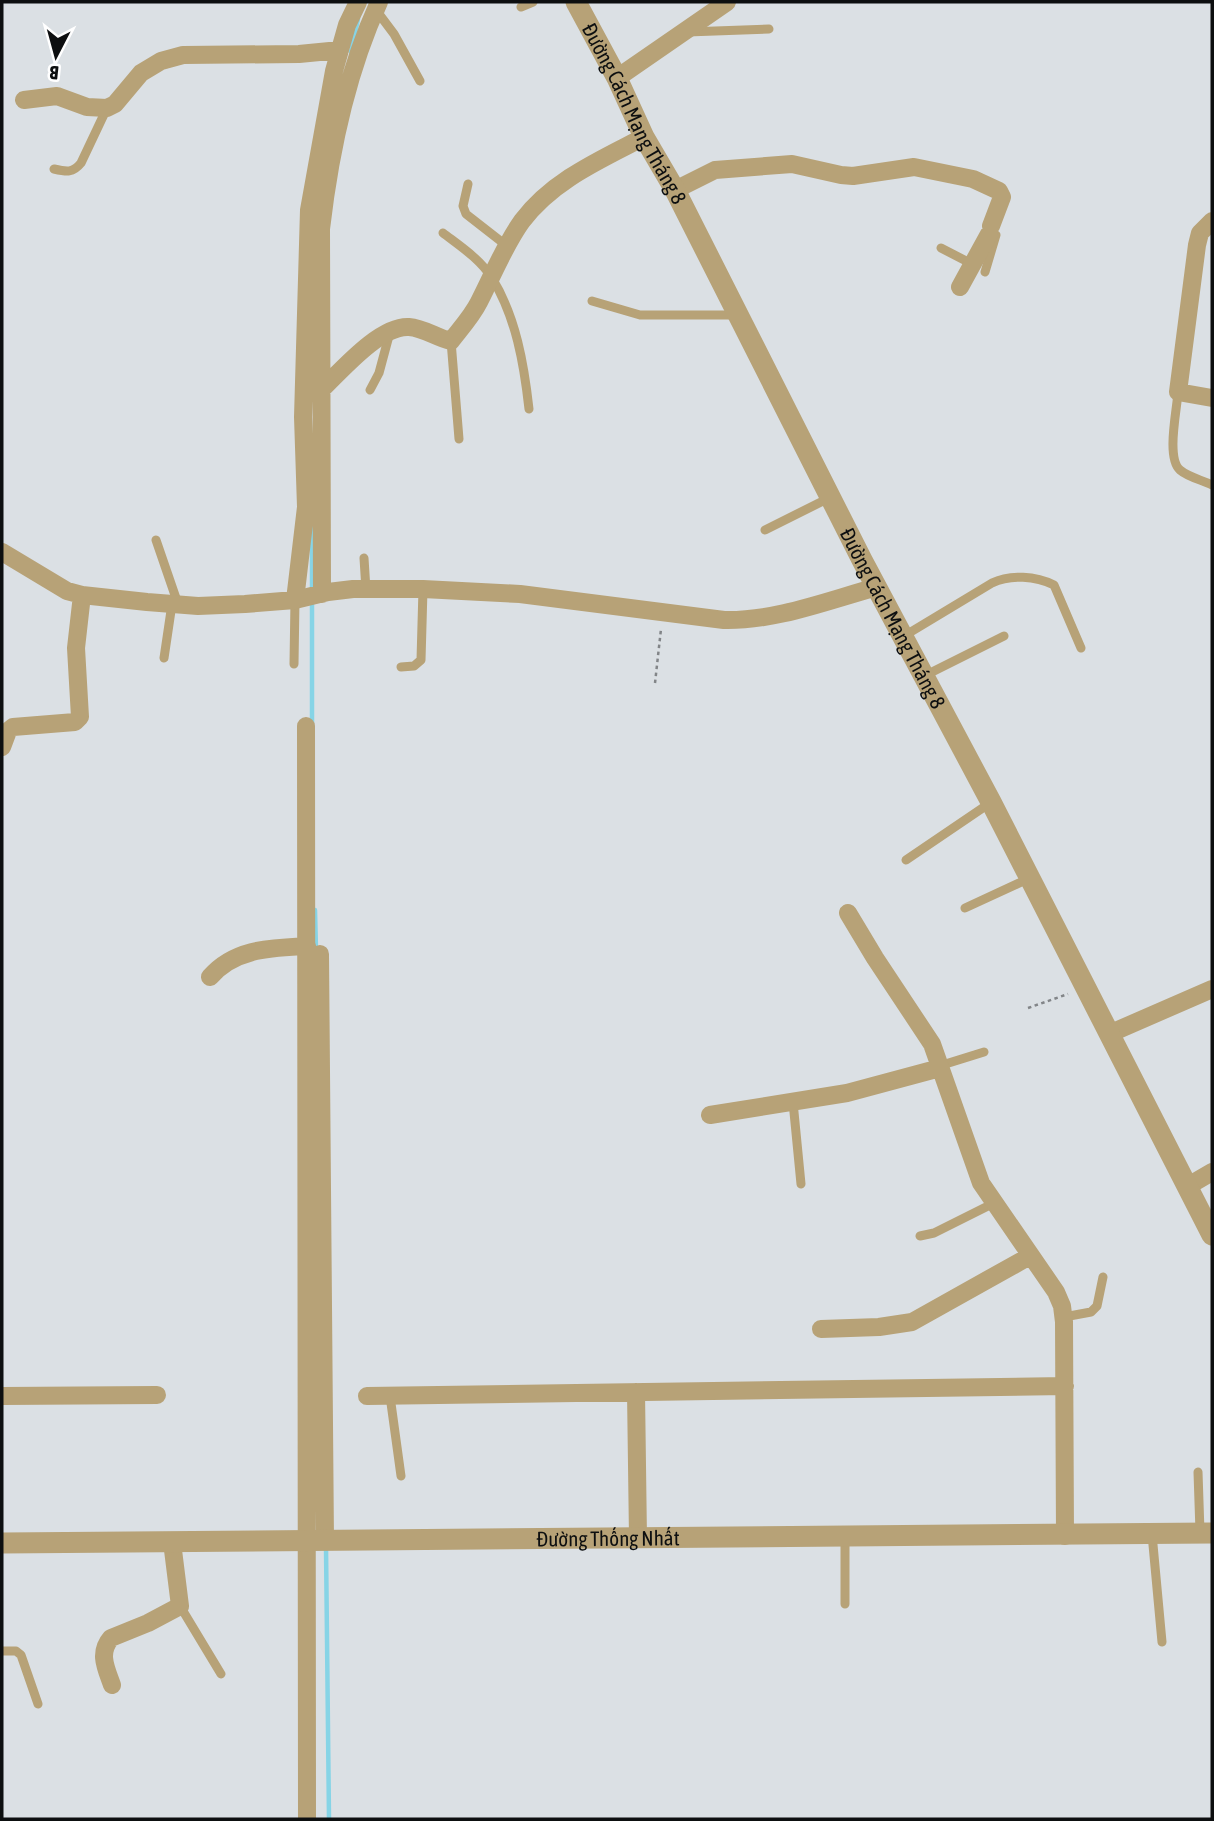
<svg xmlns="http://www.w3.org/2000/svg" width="1214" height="1821" viewBox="0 0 1214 1821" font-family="'Asap Condensed',sans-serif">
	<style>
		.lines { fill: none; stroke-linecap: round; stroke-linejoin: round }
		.stream { stroke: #86d4e6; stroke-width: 4.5 }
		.path { stroke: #828588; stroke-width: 2.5; stroke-dasharray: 3.5 3.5; stroke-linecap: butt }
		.service { stroke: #b7a277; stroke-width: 9 }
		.minor { stroke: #b7a277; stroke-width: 18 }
		.tertiary { stroke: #b7a277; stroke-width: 21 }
		.labels { text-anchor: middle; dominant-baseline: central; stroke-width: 6; stroke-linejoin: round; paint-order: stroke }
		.street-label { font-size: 21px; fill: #0d0f10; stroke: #fff }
	</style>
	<rect width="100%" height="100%" fill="#dbe0e4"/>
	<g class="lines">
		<path class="stream" d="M351,52L358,19
			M312,590V525
			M312,602V723
			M315,910L316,950
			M326,1547L329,1819"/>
		<path class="path" d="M655,683L661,629
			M1028,1008L1068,994"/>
		<path class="service" d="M521,7L533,2
			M376,10L394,34L420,81
			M687,32L769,29
			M54,169C67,172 73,173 81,163L107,108
			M468,184L463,206L466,214L507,246
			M443,233C460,246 480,259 492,278C516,317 524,364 529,409
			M941,248L972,264
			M985,272L996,235
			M592,301L640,315H737
			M451,341L459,439
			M370,390L379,373L390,332
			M1178,392C1177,410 1166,458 1180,470C1188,477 1202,480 1212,485
			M765,530L829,498
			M156,540L178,604
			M364,558L366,590
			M904,636L992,583C1010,574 1036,576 1054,585L1081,648
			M164,658L172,604
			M294,664L295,600
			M401,667L414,666L421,660L423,589
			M924,676L1004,636
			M906,860L990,803
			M965,908L1030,878
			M939,1066L984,1052
			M793,1102L801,1184
			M920,1236L934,1233L994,1203
			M1064,1317L1091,1312L1097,1306L1103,1277
			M390,1396L401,1476
			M1198,1472L1200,1532
			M1152,1534L1162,1642
			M845,1537V1604
			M180,1606L221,1674
			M2,1651H16L21,1655L38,1704"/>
		<path class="minor" d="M617,78L727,2
			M24,100L57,96L87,107L107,108L115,104L141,73L161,61L183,55L299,54L340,50
			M675,190L715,170L792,164L841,175L853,176L914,167L973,179L999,191L1002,197L991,226
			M1212,221L1200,233L1197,245L1178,392L1212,398
			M960,287L989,234
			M320,391C341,371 380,325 409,327C424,328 437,338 451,341C461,328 472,316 479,302C493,275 504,246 522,221C553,180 600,160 644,137
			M2,552L67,591L82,595L147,602L198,606L245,604L295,600L328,592L353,589H423L520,594L724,620C776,621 826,601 877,587
			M322,594L321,229C330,151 346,74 379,2
			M295,600L306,507L303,417L309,210L334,71L347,25L358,2
			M306,726L307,1819
			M2,747L8,731L13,727L75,722L80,717L76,648L82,595
			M848,913L875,958L932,1044L981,1183L1056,1292L1062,1306L1064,1322L1065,1536
			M320,954L325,1541
			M210,977C235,948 272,948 307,946
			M1111,1033L1212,989
			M710,1115L847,1093L940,1068
			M1188,1186L1212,1172
			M821,1329L879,1327L912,1322L1030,1256
			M636,1392L638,1538
			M2,1396L157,1395
			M367,1396L1065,1386
			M112,1685C106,1668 98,1653 111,1638L148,1623L180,1606L172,1542"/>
		<g class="tertiary">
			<path id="s1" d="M576,2L617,78L644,137L675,190L862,560L991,802L1212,1235"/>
			<path id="s2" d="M2,1543L1212,1533"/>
		</g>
	</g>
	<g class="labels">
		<g class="street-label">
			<text stroke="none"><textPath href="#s1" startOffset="126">Đường Cách Mạng Tháng 8</textPath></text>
			<text stroke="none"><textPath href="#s1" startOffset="693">Đường Cách Mạng Tháng 8</textPath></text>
			<text stroke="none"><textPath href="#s2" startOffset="606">Đường Thống Nhất</textPath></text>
		</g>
	</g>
	<rect width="1214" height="1821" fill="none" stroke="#0d0f10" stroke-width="7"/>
	<g transform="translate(56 56) rotate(186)" stroke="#ffffff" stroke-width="5" paint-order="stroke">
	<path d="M0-5L12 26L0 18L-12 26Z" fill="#0d0f10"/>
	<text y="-10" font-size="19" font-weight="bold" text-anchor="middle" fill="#0d0f10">B</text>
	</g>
</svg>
